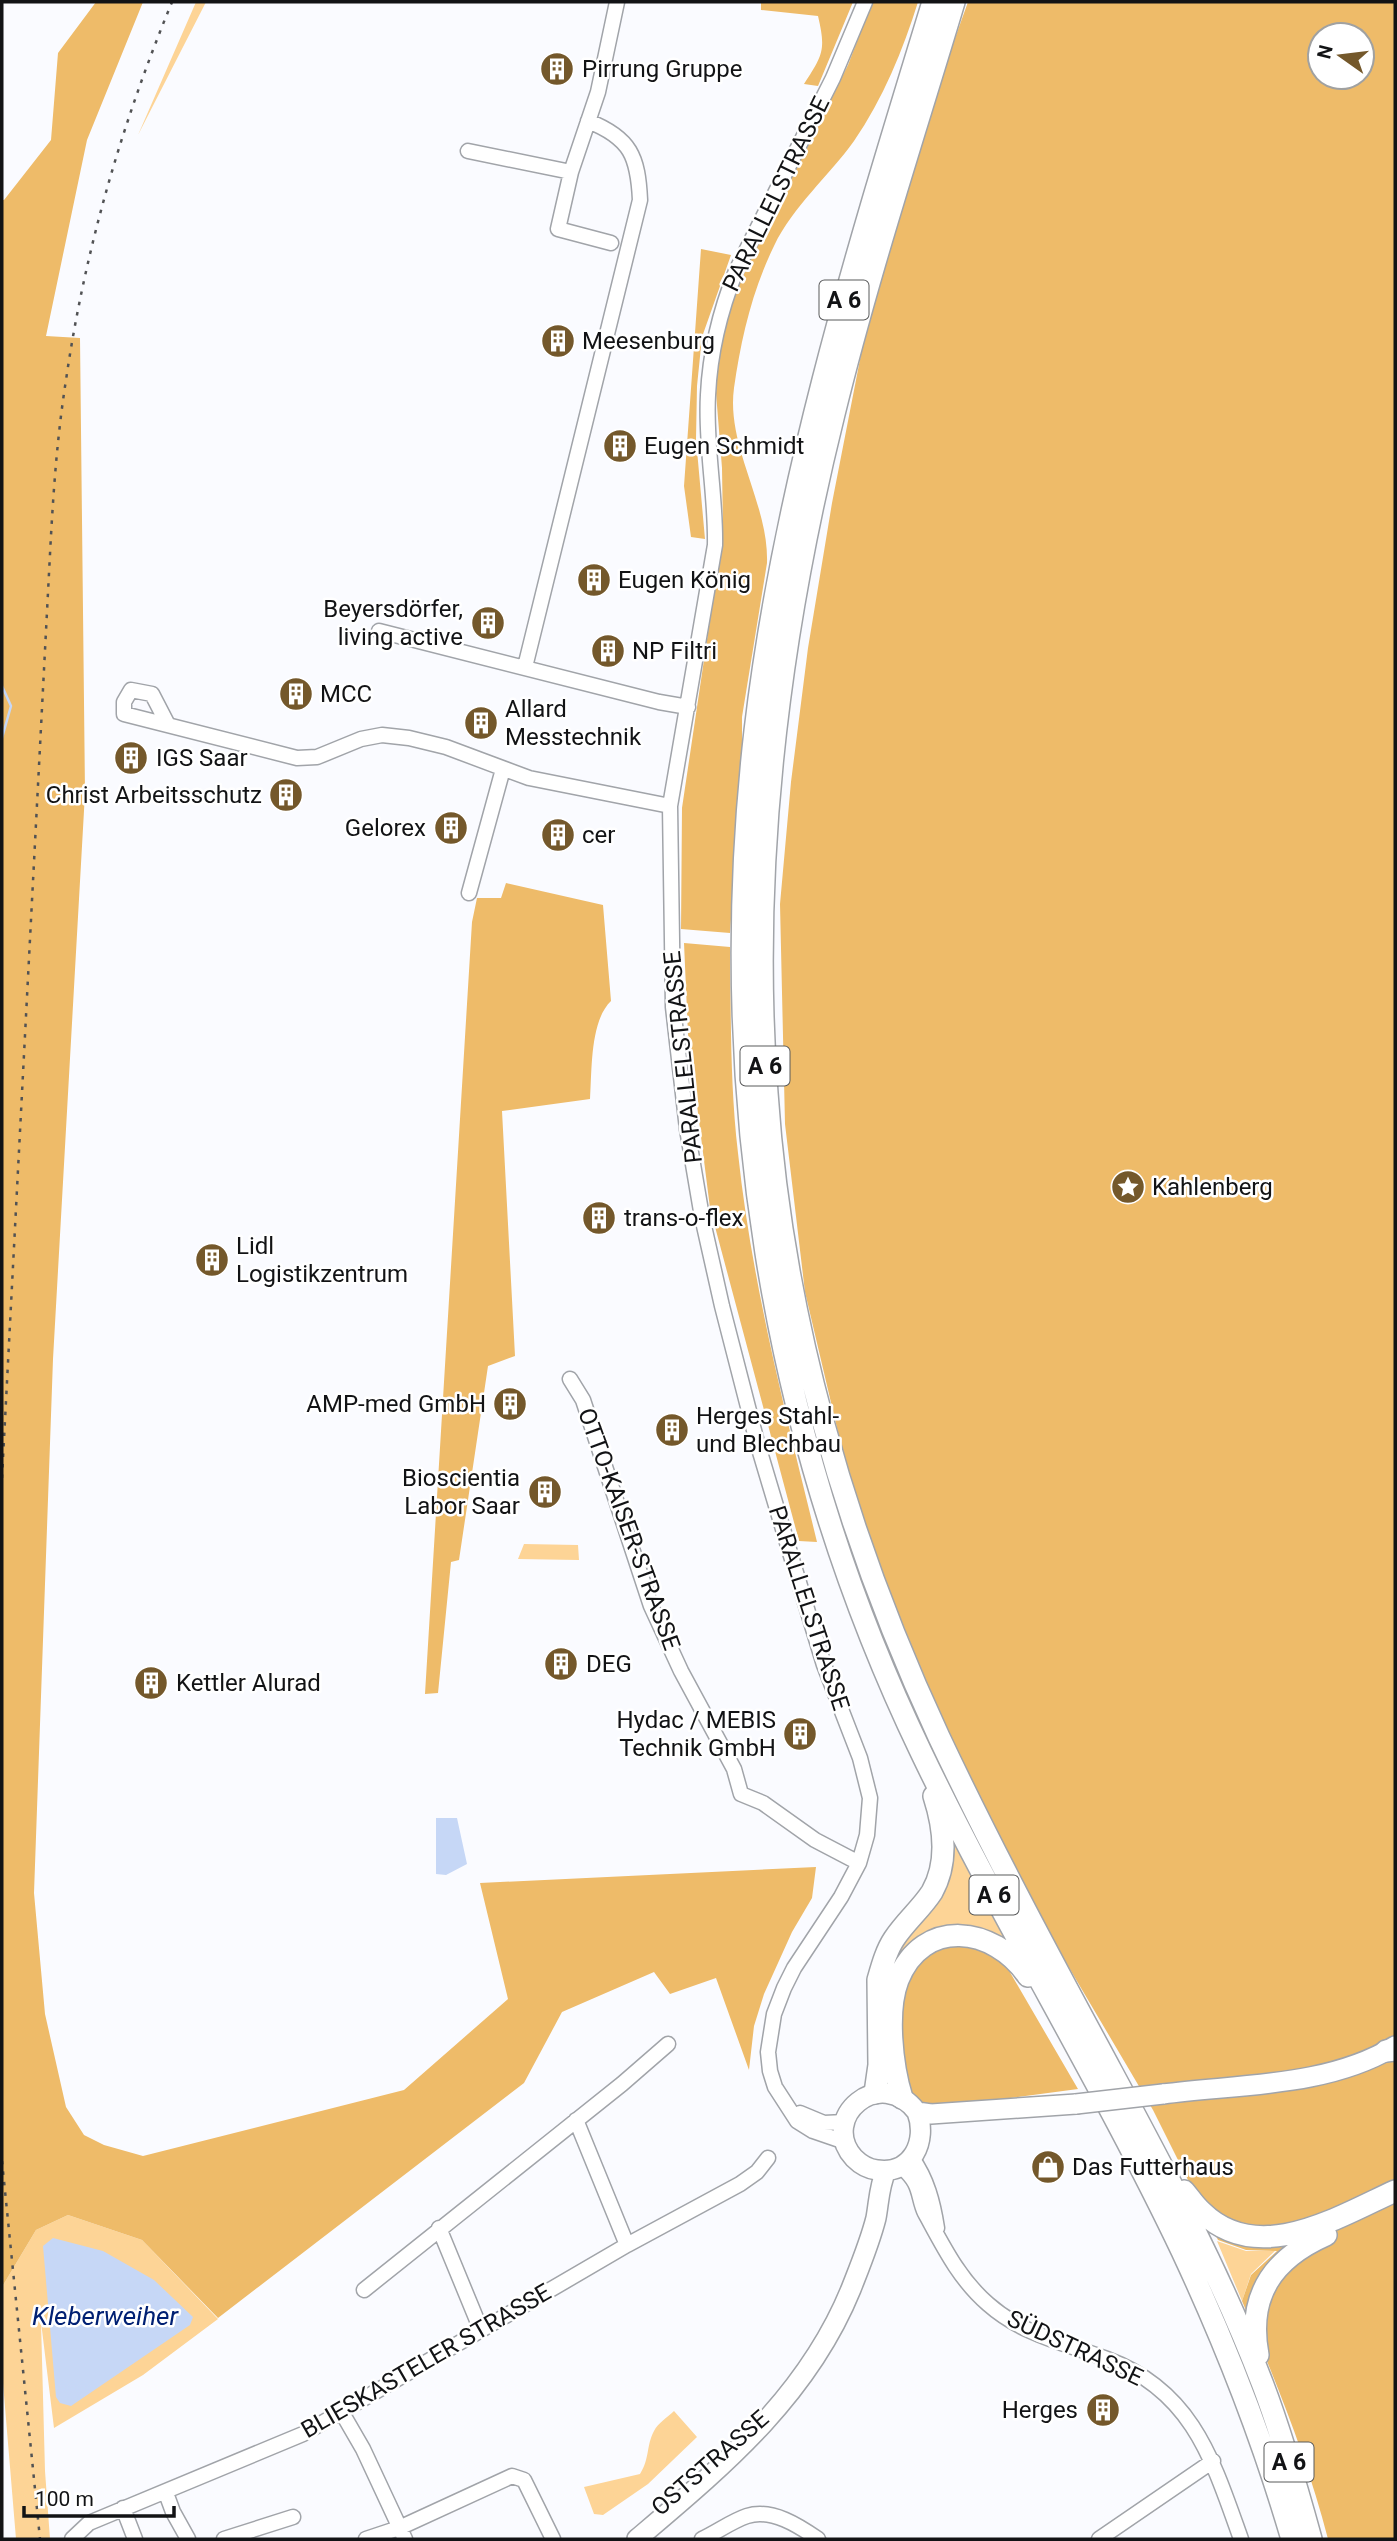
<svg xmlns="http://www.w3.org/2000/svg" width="1397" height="2541" viewBox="0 0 1397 2541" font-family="Roboto,sans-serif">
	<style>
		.green { fill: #fdd496 }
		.forest { fill: #eebb69; fill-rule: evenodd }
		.water { fill: #c6d7f6 }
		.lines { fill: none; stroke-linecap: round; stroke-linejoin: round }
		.stream { stroke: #c6d7f6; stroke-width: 2.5 }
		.minor-casing { stroke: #a1a4a9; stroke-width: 17 }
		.major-casing { stroke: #a1a4a9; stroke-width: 22 }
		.highway-casing { stroke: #a1a4a9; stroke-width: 24 }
		.minor { stroke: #fff; stroke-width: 14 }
		.major { stroke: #fff; stroke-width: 19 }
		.highway { stroke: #fff; stroke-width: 21 }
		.rail { stroke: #515254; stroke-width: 2.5; stroke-dasharray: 3.5 7; stroke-linecap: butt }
		.major-bridge-casing { stroke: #a1a4a9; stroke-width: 22; stroke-linecap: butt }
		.major-bridge { stroke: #fff; stroke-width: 19 }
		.labels { text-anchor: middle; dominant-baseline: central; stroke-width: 5; stroke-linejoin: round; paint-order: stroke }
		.shield { fill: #fff; stroke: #595a5b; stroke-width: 2 }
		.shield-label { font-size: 23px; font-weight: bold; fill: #121315 }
		.poi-label { font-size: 24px; fill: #121315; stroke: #fff; text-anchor: start }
		.street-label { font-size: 24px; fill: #121315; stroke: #fff }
		.water-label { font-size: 26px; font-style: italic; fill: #002073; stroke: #fff }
	</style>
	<rect width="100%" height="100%" fill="#fafbff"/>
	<path class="green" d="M196,2H206L138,135Z
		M524,1544L578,1545L579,1560L518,1559Z
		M955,1834L1008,1941L884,1985L897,1948L950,1849Z
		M68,2215L142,2240L218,2319L143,2375L54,2428L41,2322L45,2471L50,2539H16L2,2371V2287L36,2230Z
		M1217,2241L1246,2251L1276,2250L1251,2274L1242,2301Z
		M674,2411L697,2437L648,2484L603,2515L594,2514L584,2487L640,2474C650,2458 646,2446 654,2431C658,2423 668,2417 674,2411Z"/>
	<path class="forest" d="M96,2H143L87,140L46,336L80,338L85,793L53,1359L34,1893L45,2014L66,2107L84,2135L104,2145L143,2156L404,2090L508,1999L480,1883L816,1867L812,1898L792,1932L764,1994L754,2026L749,2070L716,1978L670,1994L654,1972L562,2012L524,2083L218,2318L142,2240L68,2215L36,2230L2,2287V200H4L51,140L58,53Z
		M761,2H853L818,86L804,84C823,55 826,50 818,16L761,10Z
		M872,2H918C903,50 883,99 854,141C829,176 793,206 774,246C752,291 741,339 734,388C726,446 769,504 767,563L742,717V764L730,933L681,929L682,808L723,532L722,468L716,393L718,361L725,327L738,282L848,65Z
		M968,2H1395V2539H1328C1307,2457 1275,2379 1242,2301L1251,2275L1277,2251L1246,2250L1218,2240L1153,2110L1035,1910L946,1728L891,1596L849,1479L805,1292L785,1124L780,904L791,782L808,648L832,503L864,339L900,191ZM1320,35H1362V77H1320Z
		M701,249L731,255L702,337L697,386L696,439L705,539L691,537L684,486Z
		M506,883L603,905L611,1001C590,1021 592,1070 590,1099L502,1111L515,1356L488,1366L459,1560L451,1562L438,1693L425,1694L472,922L477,898H501Z
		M684,943L730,947C731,1016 730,1084 738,1153C752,1285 786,1414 817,1542L799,1541L710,1208L688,1034Z
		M958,1945H975L1004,1962L1078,2089L996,2100L920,2105L906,2091L897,2048L906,1976L934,1948Z"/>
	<path class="water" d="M436,1818H457L467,1864L446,1875L436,1874Z
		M53,2238L103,2251L154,2280L193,2317L190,2325L71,2406L60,2403L56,2397L43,2246Z"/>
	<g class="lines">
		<path class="stream" d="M2,686L11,706L2,738"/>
		<g class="minor-casing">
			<path id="minor" d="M468,151L571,172
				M611,243L558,229L571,172L598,92L617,2
				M379,631L659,702L688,707
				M525,667L640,200C638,157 631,138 588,121
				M167,723L152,694L131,690L124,702V714L297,758L317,757L361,739L382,735L409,738L446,747L529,778L670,806
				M469,893L503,769
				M570,1379L583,1400L651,1606L681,1671L734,1769L741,1794L763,1803L815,1840L859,1863
				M800,2113L824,2123L845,2122
				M576,2120L627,2245
				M845,2142L813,2131L797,2121L775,2087L770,2071L768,2052L774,2014L784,1988L794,1968L841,1897L859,1863L867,1835L870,1798L860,1758L824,1665L794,1566L757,1442L722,1306L702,1217L687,1129L673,1007L670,806L715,545C716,495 705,445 708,395C710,352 720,311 736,271L833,78L865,2
				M912,2158C927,2179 933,2202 937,2228
				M901,2166C906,2171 912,2177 915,2183C920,2192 920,2203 925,2213C943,2246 959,2279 988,2304C1023,2335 1065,2343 1107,2359C1193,2391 1213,2461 1241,2539
				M439,2228L481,2330
				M364,2290L622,2084L668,2044
				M341,2411L363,2449L405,2539
				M166,2493L173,2512L188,2539
				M123,2508L135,2539
				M72,2539L89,2523L303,2434L627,2245L740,2184L757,2172L768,2158
				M224,2539L293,2517
				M366,2539L399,2528L512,2476L524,2480L553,2539
				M702,2539C717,2532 732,2521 747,2516C772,2508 799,2526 818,2539
				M1099,2539L1213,2461"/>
		</g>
		<g class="major-casing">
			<path id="major" d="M1163,2094C1239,2084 1328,2087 1395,2046
				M917,2112C928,2141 912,2175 877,2170C868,2169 860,2164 854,2158C818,2118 880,2064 917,2112L931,2114L1076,2104
				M637,2539C723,2466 807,2397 851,2289C860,2266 870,2242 876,2218C879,2202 879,2186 886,2171"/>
		</g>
		<g class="highway-casing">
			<path id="highway" d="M933,2C860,241 784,482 755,731C715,1078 769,1436 921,1752C1002,1921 1101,2081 1182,2251C1226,2345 1263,2440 1292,2539
				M954,2C913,139 868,275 834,414C779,635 750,866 767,1093C782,1316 845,1535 939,1737C989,1843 1044,1946 1099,2048C1158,2158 1219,2269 1263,2385C1282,2435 1297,2488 1311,2539
				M1386,2051L1395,2050
				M875,2093L879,2065L878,1980C882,1966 886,1951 894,1939C905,1922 921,1909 932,1892C949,1862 944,1827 934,1796
				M902,2098C892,2066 886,2011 898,1980C923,1917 994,1926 1028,1976
				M1184,2191C1190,2198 1195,2206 1202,2212C1258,2267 1338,2217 1395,2191
				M1258,2355C1247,2296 1272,2259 1326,2235"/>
		</g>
		<use href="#minor" class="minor"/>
		<use href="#major" class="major"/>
		<use href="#highway" class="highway"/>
		<path class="rail" d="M2,1478L50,554C53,496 57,437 66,380C85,249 122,123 172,2
			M2,2161L40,2539"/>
		<g class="major-bridge-casing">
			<path id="major-bridge" d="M1076,2104L1163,2094"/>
		</g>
		<use href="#major-bridge" class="major-bridge"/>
	</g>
	<defs>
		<g id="building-disc" transform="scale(1.75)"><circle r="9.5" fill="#74582b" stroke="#fff"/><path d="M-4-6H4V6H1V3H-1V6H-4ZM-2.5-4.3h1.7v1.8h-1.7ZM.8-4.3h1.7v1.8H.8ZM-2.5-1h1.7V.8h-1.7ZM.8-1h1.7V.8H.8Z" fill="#fff"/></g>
		<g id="sight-disc" transform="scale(1.75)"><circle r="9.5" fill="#74582b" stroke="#fff"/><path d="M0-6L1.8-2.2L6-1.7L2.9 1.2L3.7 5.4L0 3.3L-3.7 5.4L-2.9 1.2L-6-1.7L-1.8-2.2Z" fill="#fff"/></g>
		<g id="shop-disc" transform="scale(1.75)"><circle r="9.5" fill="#74582b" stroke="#fff"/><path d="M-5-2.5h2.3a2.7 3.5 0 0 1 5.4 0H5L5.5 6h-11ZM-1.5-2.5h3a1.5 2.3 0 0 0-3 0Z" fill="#fff"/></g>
	</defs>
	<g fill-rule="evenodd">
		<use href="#building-disc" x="557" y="69"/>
		<use href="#building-disc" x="558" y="341"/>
		<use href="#building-disc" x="620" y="446"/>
		<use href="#building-disc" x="594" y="580"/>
		<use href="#building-disc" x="488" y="623"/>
		<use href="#building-disc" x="608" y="651"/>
		<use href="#building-disc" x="296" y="694"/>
		<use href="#building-disc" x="481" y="723"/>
		<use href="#building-disc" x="131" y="758"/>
		<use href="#building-disc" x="286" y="795"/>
		<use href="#building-disc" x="451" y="828"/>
		<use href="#building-disc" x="558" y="835"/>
		<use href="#sight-disc" x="1128" y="1187"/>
		<use href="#building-disc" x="599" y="1218"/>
		<use href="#building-disc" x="212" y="1260"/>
		<use href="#building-disc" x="510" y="1404"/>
		<use href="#building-disc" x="672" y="1430"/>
		<use href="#building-disc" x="545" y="1492"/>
		<use href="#building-disc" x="561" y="1664"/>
		<use href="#building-disc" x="151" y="1683"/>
		<use href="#building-disc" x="800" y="1734"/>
		<use href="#shop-disc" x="1048" y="2167"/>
		<use href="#building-disc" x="1103" y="2410"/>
	</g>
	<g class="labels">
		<g class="shield">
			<rect x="819.5" y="280.5" width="49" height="39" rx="5"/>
			<rect x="740.5" y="1046.5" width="49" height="39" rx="5"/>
			<rect x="969.5" y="1875.5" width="49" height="39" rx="5"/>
			<rect x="1264.5" y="2442.5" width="49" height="39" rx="5"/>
		</g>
		<g class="shield-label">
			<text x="844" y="300">A 6</text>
			<text x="765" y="1066">A 6</text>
			<text x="994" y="1895">A 6</text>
			<text x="1289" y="2462">A 6</text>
		</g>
		<g class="poi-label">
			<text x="582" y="69">Pirrung Gruppe</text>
			<text x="582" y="341">Meesenburg</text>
			<text x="644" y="446">Eugen Schmidt</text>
			<text x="618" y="580">Eugen König</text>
			<text x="463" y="609" text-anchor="end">Beyersdörfer,<tspan x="463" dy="28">living active</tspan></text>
			<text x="632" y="651">NP Filtri</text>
			<text x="320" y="694">MCC</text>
			<text x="505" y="709">Allard<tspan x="505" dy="28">Messtechnik</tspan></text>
			<text x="156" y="758">IGS Saar</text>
			<text x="262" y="795" text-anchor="end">Christ Arbeitsschutz</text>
			<text x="426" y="828" text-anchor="end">Gelorex</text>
			<text x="582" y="835">cer</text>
			<text x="1152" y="1187">Kahlenberg</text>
			<text x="624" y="1218">trans-o-flex</text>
			<text x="236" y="1246">Lidl<tspan x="236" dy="28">Logistikzentrum</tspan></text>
			<text x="486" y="1404" text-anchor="end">AMP-med GmbH</text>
			<text x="696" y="1416">Herges Stahl-<tspan x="696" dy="28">und Blechbau</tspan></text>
			<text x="520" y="1478" text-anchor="end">Bioscientia<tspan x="520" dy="28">Labor Saar</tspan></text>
			<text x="586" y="1664">DEG</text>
			<text x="176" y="1683">Kettler Alurad</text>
			<text x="776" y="1720" text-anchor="end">Hydac / MEBIS<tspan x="776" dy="28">Technik GmbH</tspan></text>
			<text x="1072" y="2167">Das Futterhaus</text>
			<text x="1078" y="2410" text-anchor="end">Herges</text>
		</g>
		<g class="street-label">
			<text transform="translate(776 194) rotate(-64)">PARALLELSTRASSE</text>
			<text transform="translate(683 1057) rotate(-96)">PARALLELSTRASSE</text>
			<text transform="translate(629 1529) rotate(70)">OTTO-KAISER-STRASSE</text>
			<text transform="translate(809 1608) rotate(72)">PARALLELSTRASSE</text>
			<text transform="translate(1075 2348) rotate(25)">SÜDSTRASSE</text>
			<text transform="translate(426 2361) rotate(-30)">BLIESKASTELER STRASSE</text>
			<text transform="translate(710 2463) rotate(-41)">OSTSTRASSE</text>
		</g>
		<g class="water-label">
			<text x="105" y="2316">Kleberweiher</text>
		</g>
	</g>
	<rect width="1397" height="2541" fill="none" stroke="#121315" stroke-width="7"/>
	<g transform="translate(1341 56) rotate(284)"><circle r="33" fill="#ffffff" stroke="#a0a1a1" stroke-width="2"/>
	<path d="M0-5L12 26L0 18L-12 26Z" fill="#74582b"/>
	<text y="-10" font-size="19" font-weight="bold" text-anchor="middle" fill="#121315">N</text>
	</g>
	<path d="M24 2506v10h150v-10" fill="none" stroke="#121315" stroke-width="3.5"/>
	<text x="35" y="2506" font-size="21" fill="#121315" stroke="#ffffff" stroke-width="5" paint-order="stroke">100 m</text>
</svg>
